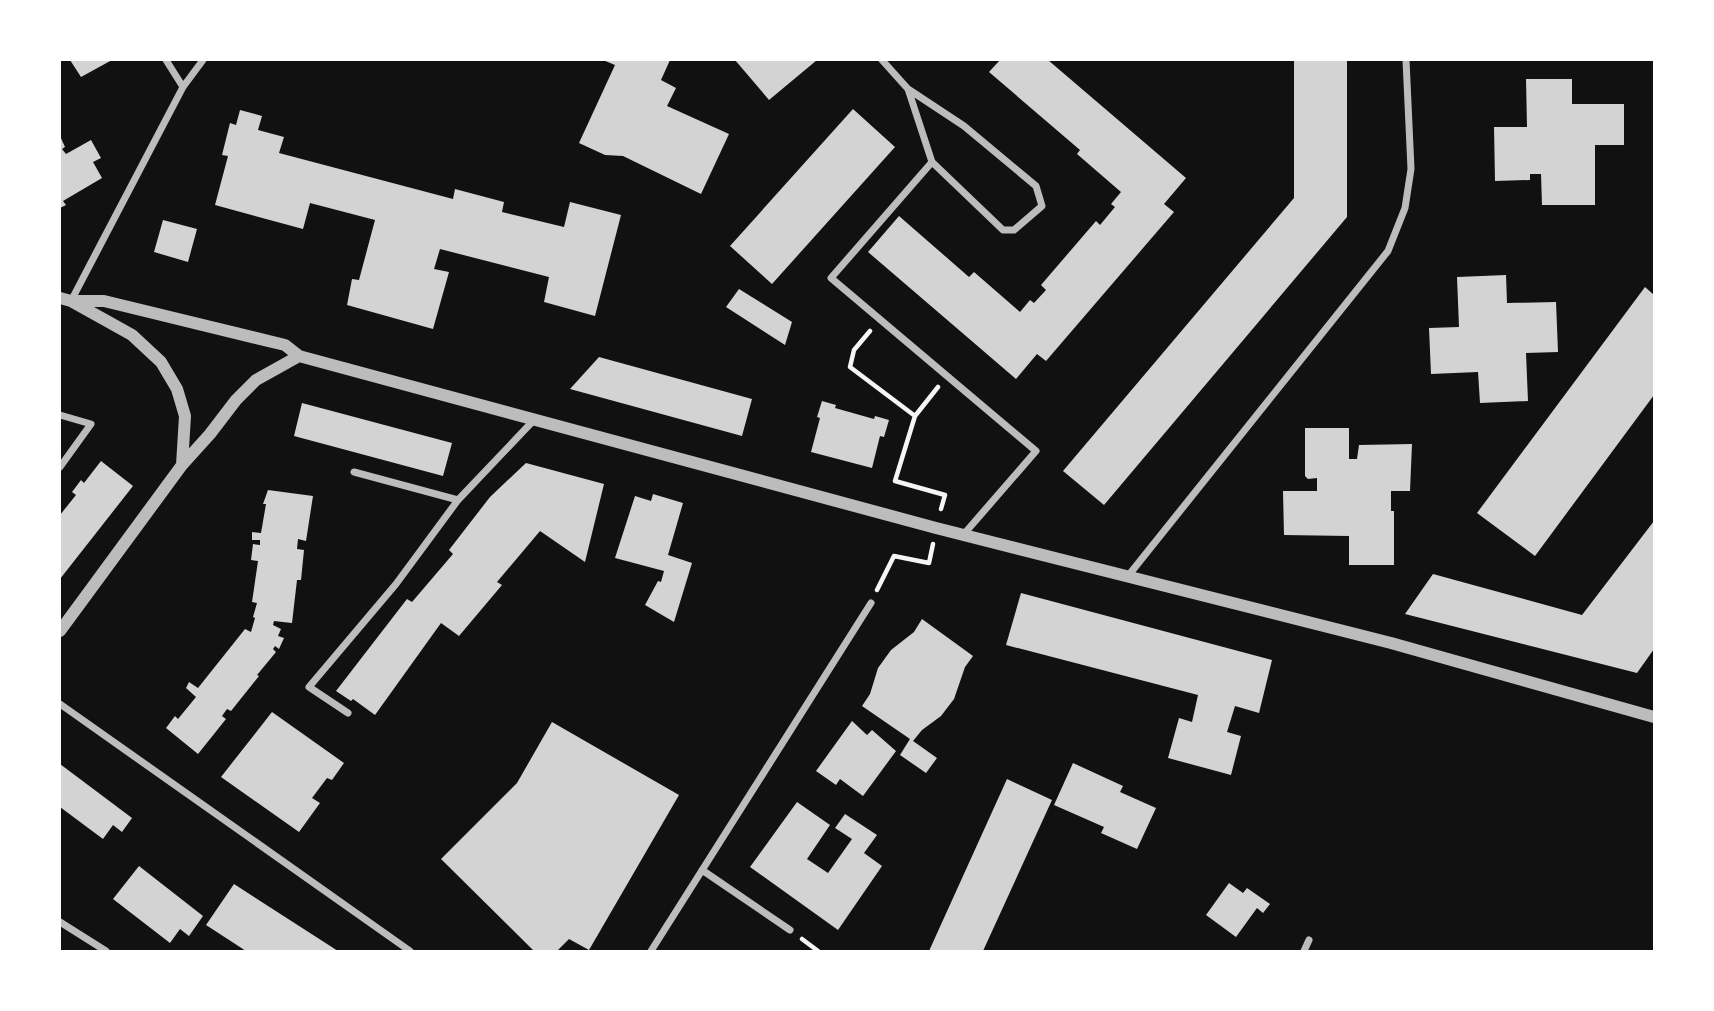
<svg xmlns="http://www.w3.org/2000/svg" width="1714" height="1011" viewBox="0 0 1714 1011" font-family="'Space Grotesk',sans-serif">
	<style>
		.building { fill: #d3d3d3 }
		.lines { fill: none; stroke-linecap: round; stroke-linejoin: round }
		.path { stroke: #f5f5f5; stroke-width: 4.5 }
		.minor { stroke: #bcbcbc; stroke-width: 7 }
		.tertiary { stroke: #bcbcbc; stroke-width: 12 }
	</style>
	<rect width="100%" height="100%" fill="#111"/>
	<path class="building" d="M70,60H112L81,77Z
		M603,60H670L661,80L676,88L667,106L729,134L701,194L623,156L605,155L579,143L615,65Z
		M735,60H817L769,100Z
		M1000,60H1048L1186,178L1164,204L1174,212L1046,361L1037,354L1016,379L868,252L899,216L969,277L974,272L1020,312L1030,300L1034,303L1046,290L1041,285L1096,221L1100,225L1115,207L1111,204L1121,192L1077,154L1080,150L989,72Z
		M1294,60H1347V217L1104,505L1063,471L1294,198Z
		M1526,79H1572V104H1624V145H1595V205H1542L1541,174H1530V180L1495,181L1494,127H1527Z
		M853,109L895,147L772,284L730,246Z
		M240,110L262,116L258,130L284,137L279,153L453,199L455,189L504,202L502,212L564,227L570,202L621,215L595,316L544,302L549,277L440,249L434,269L449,272L433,329L347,305L352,279L359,280L375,220L310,203L303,229L215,205L228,156L222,155L230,123L236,125Z
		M60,136L65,147L62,149L66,154L91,140L101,158L93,162L102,178L63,201L66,205L60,208Z
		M163,220L197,229L188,262L154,252Z
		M1506,275L1507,303L1556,302L1558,352L1526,353L1528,401L1480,403L1478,372L1431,374L1429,328L1459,327L1457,277Z
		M1645,287L1654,295V395L1535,556L1477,513Z
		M739,289L792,322L785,345L726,307Z
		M599,357L752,399L742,436L570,389Z
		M822,401L836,405L835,408L874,419L875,416L889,420L884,437L880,436L872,468L811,452L820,418L817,417Z
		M302,403L452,443L443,476L294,436Z
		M1305,428H1349V459H1357L1359,445L1412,444L1410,491H1391V511H1394V565H1349V536L1284,535L1283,491H1317V478L1308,479L1305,476Z
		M101,461L133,486L60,579V515L76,495L72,492L81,480L84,483Z
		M526,463L604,484L585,562L540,531L497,582L502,585L459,636L441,623L375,715L353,699L351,701L336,691L407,599L412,602L453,554L449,550L490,497Z
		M268,490L313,496L306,541L298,539L297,549L304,550L301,580H297L292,623L274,621L273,625L281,629L278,636L284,638L279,649L275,646L273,649L276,652L257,675L259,676L231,711L227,709L222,716L226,719L198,754L166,728L175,716L178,719L196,697L186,688L189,682L198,688L245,629L251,632L255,618L253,617L257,603L252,602L258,561L251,560L253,544L260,545V540H252V532L261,533L266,504H263Z
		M653,494L683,503L668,555L692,563L674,622L645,605L658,581L661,582L664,571L615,558L635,496L651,501Z
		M1654,521V649L1637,673L1405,614L1433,574L1582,615Z
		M1021,593L1272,660L1259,713L1235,706L1227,732L1241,736L1231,775L1168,758L1179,718L1192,722L1198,695L1006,645Z
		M922,619L973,656L965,667L954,699L941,716L922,730L913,741L937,758L926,773L900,755L910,739L862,706L870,694L878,668L891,650L914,632Z
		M272,712L344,763L332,780L327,778L312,798L320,803L299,832L221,777Z
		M852,721L867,735L872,730L896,751L863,796L840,779L836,785L816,771Z
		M552,722L679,795L589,950L569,939L557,951H534L441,859L517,783Z
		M1073,763L1123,786L1120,792L1156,808L1137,849L1101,833L1104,827L1054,805Z
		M60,764L132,818L122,832L113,825L103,839L60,807Z
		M1007,779L1052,800L983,951H929Z
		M797,802L830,825L807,859L828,873L852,839L835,828L845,814L877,835L864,853L882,866L838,930L750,867Z
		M139,866L203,916L189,936L180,929L170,943L113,899Z
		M1229,883L1243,893L1247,888L1270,904L1263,913L1257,908L1236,937L1206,915Z
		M234,884L338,951H246L206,925Z"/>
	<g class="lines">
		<path class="path" d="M870,331L854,350L850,367L915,416L895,481L945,495L941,509
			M915,416L938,387
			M877,590L894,556L929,563L933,544
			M802,939L818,951"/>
		<path class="minor" d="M166,60L183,87
			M882,60L908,89L964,126L1036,186L1042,206L1014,230H1003L932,162L908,89
			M932,162L831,278L1036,451L964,534
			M71,301L183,87L203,60
			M60,415L91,424L60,467
			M354,472L458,500
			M1128,576L1388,251L1405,208L1411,169L1406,60
			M60,704L410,951
			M348,713L309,687L396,584L458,500L533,421
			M702,870L790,930
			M60,922L106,951
			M651,951L871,603
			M1304,951L1309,940"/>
		<path class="tertiary" d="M60,298L71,301L132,335L161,362L177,389L185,416L182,465
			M71,301H104L285,345L299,356L936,528L1391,643L1654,717
			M60,631L182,465L210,434L236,400L256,380L299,356"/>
	</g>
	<rect width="1714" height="1011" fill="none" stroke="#ffffff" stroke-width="122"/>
</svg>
